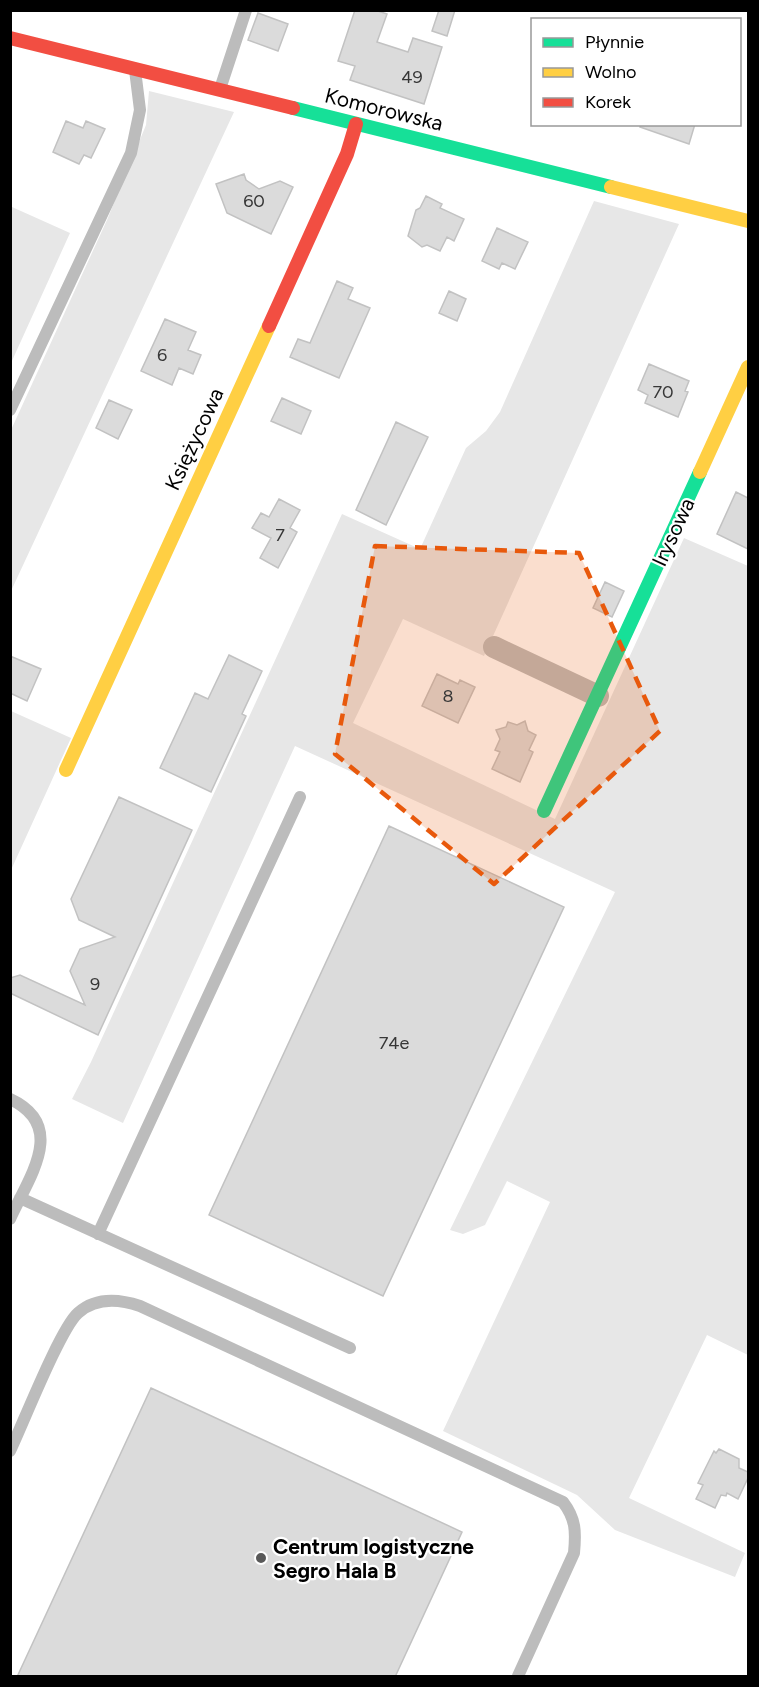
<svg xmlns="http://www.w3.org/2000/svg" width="759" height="1687" viewBox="0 0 759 1687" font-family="Figtree,sans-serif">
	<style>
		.green { fill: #e7e7e7 }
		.building { fill: #dbdbdb; stroke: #c2c2c2; stroke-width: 1.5 }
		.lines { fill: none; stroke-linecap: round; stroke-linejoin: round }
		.lane { stroke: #bcbcbc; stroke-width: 12 }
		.street { stroke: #bcbcbc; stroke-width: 22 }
		.fast { stroke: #16e098; stroke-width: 14 }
		.slow { stroke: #ffcf43; stroke-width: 14 }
		.jam { stroke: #f24e42; stroke-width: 14 }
		.marked { fill: #e8590c; fill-opacity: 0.2; stroke: #e8590c; stroke-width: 4.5; stroke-dasharray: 12 8; stroke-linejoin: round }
		.poi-dot { fill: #595959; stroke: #fff; stroke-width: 2 }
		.labels { text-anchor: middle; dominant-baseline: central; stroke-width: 4.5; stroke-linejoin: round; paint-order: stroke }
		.number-label { font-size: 18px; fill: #373737 }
		.street-label { font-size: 21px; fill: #000; stroke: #fff }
		.poi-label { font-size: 21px; font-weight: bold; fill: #000; stroke: #fff; text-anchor: start }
	</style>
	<rect width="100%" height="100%" fill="#fff"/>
	<path class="green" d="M149,91L234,112L11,591V430L107,220L146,125Z
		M594,201L679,224L484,656L403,619L353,723L555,819L684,538L748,566V1355L707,1335L629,1498L745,1553L735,1577L615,1530L577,1495L443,1431L550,1202L507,1181L485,1225L463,1234L450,1230L615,892L295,746L123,1123L72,1099L91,1062L342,514L420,549L466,448L486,431L500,412Z
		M12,207L70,233L11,363L10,211Z
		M11,711L71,738L11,870Z"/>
	<path class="building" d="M355,10H375L387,14L377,42L408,52L413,38L442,47L424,104L350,80L355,66L338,61Z
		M439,10H455L447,36L432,31Z
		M258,13L288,24L278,51L248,40Z
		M66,121L83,128L86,121L105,129L91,158L84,155L79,164L53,152Z
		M641,124H695L689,144L640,127Z
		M244,174L246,180L259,189L280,181L293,187L271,234L227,213L216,184Z
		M426,196L442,204L440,208L464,219L454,241L447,237L440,251L427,245L422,247L408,236L416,210L420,208Z
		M497,228L528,242L515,269L502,263L499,269L482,261Z
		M337,281L353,288L348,299L370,308L339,378L290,357L298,339L310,343Z
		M449,291L466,299L457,321L439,313Z
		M165,319L196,332L188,350L201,355L193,374L179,368L172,385L141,371Z
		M649,364L689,381L685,391L688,392L678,417L645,403L648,395L638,390Z
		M282,398L311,411L301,434L271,421Z
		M109,400L132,410L118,439L96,428Z
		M396,422L428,437L386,525L356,510Z
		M736,492L748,498V549L717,534Z
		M279,499L300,510L290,528L297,532L278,568L260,558L271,538L252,528L261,513L269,517Z
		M605,582L624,591L612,617L593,608Z
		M229,655L262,671L242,714L246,716L211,792L160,768L195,693L208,699Z
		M10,656L41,669L27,701L10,693Z
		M437,674L458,684L460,680L475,687L458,723L422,706Z
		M525,721L528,731L536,735L529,750L533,752L520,782L492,769L500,752L495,750L500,739L496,730L506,727L508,722L517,725Z
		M119,797L192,830L98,1035L10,993V978L20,975L85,1005L70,971L80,949L115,937L79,920L71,899Z
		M389,826L564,907L383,1296L209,1215Z
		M151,1388L462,1532L395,1677H17Z
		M719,1449L739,1459V1468L748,1472V1478L738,1499L727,1493L726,1496L721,1495L715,1508L696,1499L703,1485L698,1483L714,1451L716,1453Z"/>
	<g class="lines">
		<path class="lane" d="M220,89L246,10
			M10,410L131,153L140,110L135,70
			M10,1099C68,1126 29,1177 10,1219
			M20,1198L350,1348
			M98,1234L300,797
			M10,1451C23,1424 60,1329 78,1313C96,1297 119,1299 140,1306L563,1502C576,1519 576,1532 574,1553L518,1676"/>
		<path class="street" d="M494,647L598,696"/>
		<path class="fast" d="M293,108L611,187
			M544,811L700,472"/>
		<path class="slow" d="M611,187L748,221
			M700,472L748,367
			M66,770L269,326"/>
		<path class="jam" d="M10,38L293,108
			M269,326L347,154L356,124"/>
	</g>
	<path class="marked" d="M375,546L579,553L660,731L494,884L335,754Z"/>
	<circle class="poi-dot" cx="261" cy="1558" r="6"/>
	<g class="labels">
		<g class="number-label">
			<text x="412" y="77">49</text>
			<text x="254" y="201">60</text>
			<text x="162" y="355">6</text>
			<text x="663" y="392">70</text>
			<text x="280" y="535">7</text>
			<text x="448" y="696">8</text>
			<text x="95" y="984">9</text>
			<text x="394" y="1043">74e</text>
		</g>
		<g class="street-label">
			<text transform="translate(384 109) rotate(14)">Komorowska</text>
			<text transform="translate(194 439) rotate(-65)">Księżycowa</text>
			<text transform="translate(673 532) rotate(-65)">Irysowa</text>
		</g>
		<g class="poi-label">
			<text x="273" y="1546">Centrum logistyczne<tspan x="273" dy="24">Segro Hala B</tspan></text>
		</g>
	</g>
	<rect width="759" height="1687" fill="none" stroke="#000000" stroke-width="24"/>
	<rect x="531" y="18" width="210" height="108" fill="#ffffff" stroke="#999999" stroke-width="1.5"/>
	<rect x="543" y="38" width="30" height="9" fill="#16e098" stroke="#999999" stroke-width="1.5"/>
	<text x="585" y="48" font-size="18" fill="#000000">Płynnie</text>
	<rect x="543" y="68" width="30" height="9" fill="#ffcf43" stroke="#999999" stroke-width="1.5"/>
	<text x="585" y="78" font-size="18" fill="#000000">Wolno</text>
	<rect x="543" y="98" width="30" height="9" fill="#f24e42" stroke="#999999" stroke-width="1.5"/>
	<text x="585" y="108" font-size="18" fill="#000000">Korek</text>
</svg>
